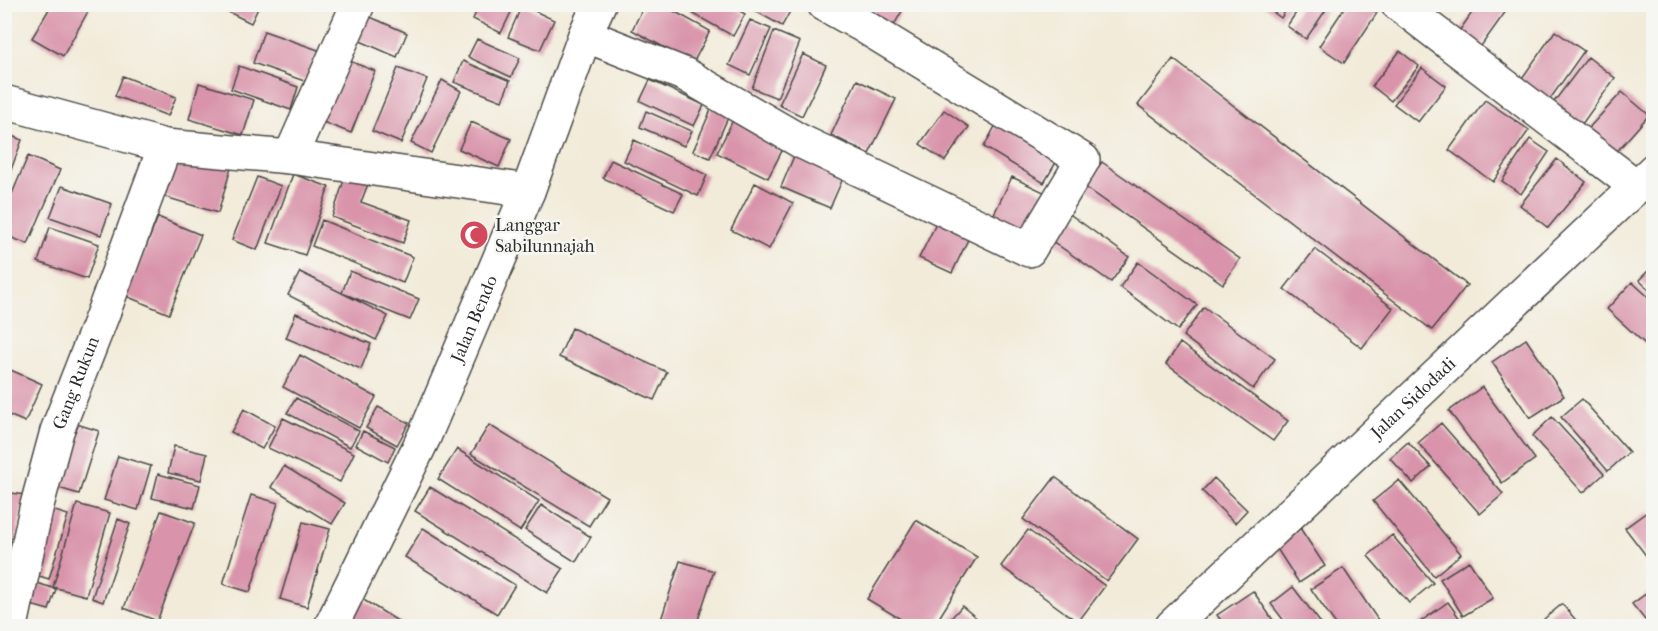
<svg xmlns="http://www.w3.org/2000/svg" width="1658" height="631" viewBox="0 0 1658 631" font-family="'IM FELL French Canon',serif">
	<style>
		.building { fill: #d994ab }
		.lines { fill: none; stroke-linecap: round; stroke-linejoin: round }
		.minor-casing { stroke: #494845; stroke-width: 36 }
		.tertiary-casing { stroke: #494845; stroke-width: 36 }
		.minor { stroke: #fff; stroke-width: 33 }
		.tertiary { stroke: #fff; stroke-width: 33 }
		.labels { text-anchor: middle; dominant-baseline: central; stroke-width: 5; stroke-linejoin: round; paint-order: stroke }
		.poi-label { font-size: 18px; fill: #2b2b2b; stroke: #f6f6f2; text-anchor: start }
		.street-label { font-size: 18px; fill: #2b2b2b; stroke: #f6f6f2 }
	</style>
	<rect width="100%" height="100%" fill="#f6f6f2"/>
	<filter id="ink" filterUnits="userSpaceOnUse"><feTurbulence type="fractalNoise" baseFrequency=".0167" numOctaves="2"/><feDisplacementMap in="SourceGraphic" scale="12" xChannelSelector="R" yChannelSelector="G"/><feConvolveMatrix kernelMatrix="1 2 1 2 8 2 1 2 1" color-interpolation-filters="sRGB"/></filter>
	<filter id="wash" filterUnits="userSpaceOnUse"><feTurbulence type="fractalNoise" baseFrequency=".008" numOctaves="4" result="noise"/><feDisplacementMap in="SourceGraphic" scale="24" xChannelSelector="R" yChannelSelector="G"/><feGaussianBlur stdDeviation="1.35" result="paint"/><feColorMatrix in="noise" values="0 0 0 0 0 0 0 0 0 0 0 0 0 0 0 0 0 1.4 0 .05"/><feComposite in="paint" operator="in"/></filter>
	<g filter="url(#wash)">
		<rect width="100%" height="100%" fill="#f2ebd9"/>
		<g id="blocks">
			<path class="building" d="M52,4H83L90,8L63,56L32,38Z
				M212,4H260L251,23Z
				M480,4H515L501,33L473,19Z
				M645,4H661L710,31L693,63L632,30Z
				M694,4H728L745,14L733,36L690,12Z
				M743,4H794L782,26Z
				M858,4H906L891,30Z
				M1262,4H1290L1281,18Z
				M1302,4H1330L1306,39L1287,26Z
				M1347,4H1364L1377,13L1344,63L1319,46Z
				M1478,4H1505L1509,7L1476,53L1455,37Z
				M522,5L554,20L540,50L508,37Z
				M361,13L407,33L397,57L351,37Z
				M750,20L771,29L750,75L729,65Z
				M264,31L321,51L310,83L253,63Z
				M774,31L800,42L777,98L752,88Z
				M1555,31L1584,51L1548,102L1520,81Z
				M477,39L520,58L511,77L468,57Z
				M1400,51L1419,66L1391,101L1372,86Z
				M803,54L826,65L802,116L779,105Z
				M339,57L375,71L351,133L315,119Z
				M1588,57L1615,78L1582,124L1553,103Z
				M1173,59L1467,285L1432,330L1138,105Z
				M463,61L510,81L502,101L454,82Z
				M239,66L298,87L291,110L231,89Z
				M398,68L427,79L401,143L372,131Z
				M1422,68L1446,86L1418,122L1394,104Z
				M123,76L176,97L168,116L115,96Z
				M442,80L461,91L431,153L411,143Z
				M650,80L704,105L694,126L640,101Z
				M857,80L896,99L869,154L831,135Z
				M199,83L254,100L243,135L189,119Z
				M1622,92L1649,115L1612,157L1584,133Z
				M1485,100L1529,130L1493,182L1449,150Z
				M713,105L730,113L710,158L693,151Z
				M944,110L969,127L945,161L920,144Z
				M646,111L692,131L684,146L640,127Z
				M1000,117L1061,154L1044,183L984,147Z
				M734,118L786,143L768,178L717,153Z
				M471,122L511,139L499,167L459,149Z
				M4,133L22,140L5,186H4Z
				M1530,139L1549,152L1521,194L1502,181Z
				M634,140L707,175L698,196L624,161Z
				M797,149L847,169L830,208L781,187Z
				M176,151L231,168L218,213L162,196Z
				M28,156L60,170L28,244L4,235V213Z
				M1557,159L1586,182L1548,228L1520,205Z
				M611,160L683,194L674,211L603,178Z
				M1102,162L1240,259L1223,284L1084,186Z
				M347,171L370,179L361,202L411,220L403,243L332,217Z
				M293,174L329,187L305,255L268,243Z
				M257,177L281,186L257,250L232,240Z
				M1012,177L1048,194L1028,234L993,216Z
				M755,183L793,203L769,249L731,230Z
				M62,186L112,204L101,235L50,217Z
				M1064,210L1129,257L1111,282L1045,236Z
				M941,214L973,229L952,273L919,258Z
				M158,217L201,235L169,314L126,296Z
				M322,220L413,257L403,283L312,246Z
				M50,227L99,244L87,279L38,262Z
				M1315,249L1393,308L1362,348L1284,289Z
				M1138,262L1197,305L1178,330L1120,287Z
				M1654,265V295L1639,280Z
				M350,271L419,299L410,320L342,293Z
				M300,272L388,316L376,340L288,295Z
				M1632,282L1654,302V352L1607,309Z
				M1204,307L1275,359L1253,389L1183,336Z
				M296,313L371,344L361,369L286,338Z
				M572,328L667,372L654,400L559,357Z
				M1526,339L1564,396L1530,418L1492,362Z
				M1180,343L1288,421L1273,441L1166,364Z
				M300,355L376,397L359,428L283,387Z
				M4,367L42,384L25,422L4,413Z
				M1482,387L1535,459L1502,483L1449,411Z
				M296,398L359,431L350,447L287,413Z
				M1582,399L1629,452L1608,471L1561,417Z
				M378,407L409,423L397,445L366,428Z
				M244,409L275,426L262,449L231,432Z
				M1552,417L1604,474L1583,493L1532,436Z
				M283,418L354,453L340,482L268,448Z
				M64,420L99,431L79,494L45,484Z
				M1441,423L1503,494L1480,514L1418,443Z
				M489,425L607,497L589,526L471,454Z
				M363,431L395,447L388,462L356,445Z
				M1408,442L1431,467L1413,483L1390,458Z
				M174,446L207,454L201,480L168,473Z
				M457,449L539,501L520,531L438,479Z
				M118,456L151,466L138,510L104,500Z
				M284,466L345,503L332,524L271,487Z
				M158,474L200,485L194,508L152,498Z
				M1055,477L1138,539L1107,581L1023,519Z
				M1214,478L1247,510L1235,523L1202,491Z
				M1399,480L1461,554L1434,576L1373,501Z
				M430,487L563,569L547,593L415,511Z
				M4,492L25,495L4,596Z
				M251,495L278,503L250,592L223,584Z
				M77,504L110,513L86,596L53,587Z
				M541,505L591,537L576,562L525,530Z
				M42,507L68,515L49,579L23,571Z
				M161,511L195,523L157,621L124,608Z
				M1647,512L1654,521V566L1625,528Z
				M118,519L130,524L103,602L92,598Z
				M916,520L977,557L934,626H912L867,599Z
				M303,522L330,529L307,607L280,599Z
				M423,528L515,585L497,614L405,557Z
				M1300,528L1325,566L1299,583L1274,544Z
				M1028,530L1105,586L1078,622L1001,566Z
				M1392,535L1433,583L1409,603L1368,556Z
				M680,561L714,571L696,626H659Z
				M1469,561L1493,598L1463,616L1440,579Z
				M1343,568L1378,620L1368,626H1337L1311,589Z
				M27,580L56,589L49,610L20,602Z
				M1293,587L1323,626H1288L1271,604Z
				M1654,588V626H1650L1632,604Z
				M1253,591L1277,626H1225L1217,615Z
				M362,599L406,626H361L349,619Z
				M1448,602L1465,626H1419L1417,624Z
				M1562,604L1581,626H1550L1544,619Z
				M962,606L986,626H944Z"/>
		</g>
	</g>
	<g filter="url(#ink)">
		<use href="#blocks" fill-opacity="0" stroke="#494845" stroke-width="1.5"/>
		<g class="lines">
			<g class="minor-casing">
				<g id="minor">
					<path d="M1398,4L1637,187"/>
					<path d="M585,35L686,75L800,141L1029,250L1083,160L860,24L824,4"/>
					<path d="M4,102L165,146L290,157L528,191"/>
					<path d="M290,157L358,4"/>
					<path id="s1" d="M11,626L36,509L57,431L102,316L165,146"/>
					<path id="s2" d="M331,626L424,437L528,191L585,35L599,4"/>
				</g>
			</g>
			<g class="tertiary-casing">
				<g id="tertiary">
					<path id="s3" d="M1172,626L1654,170"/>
				</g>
			</g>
			<use href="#minor" class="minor"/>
			<use href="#tertiary" class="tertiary"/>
		</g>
	</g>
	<defs>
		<g id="mosque-disc" transform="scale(1.5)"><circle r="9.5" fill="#d1495b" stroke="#f6f6f2"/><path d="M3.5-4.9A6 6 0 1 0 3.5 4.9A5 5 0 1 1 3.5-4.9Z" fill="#fff"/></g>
	</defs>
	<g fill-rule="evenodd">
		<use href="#mosque-disc" x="474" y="235"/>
	</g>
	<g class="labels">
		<g class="poi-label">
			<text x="495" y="225">Langgar<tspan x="495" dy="21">Sabilunnajah</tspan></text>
		</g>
		<g class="street-label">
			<text stroke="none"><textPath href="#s2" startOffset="339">Jalan Bendo</textPath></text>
			<text stroke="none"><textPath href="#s1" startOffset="252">Gang Rukun</textPath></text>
			<text stroke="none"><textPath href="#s3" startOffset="332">Jalan Sidodadi</textPath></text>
		</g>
	</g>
	<rect width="1658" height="631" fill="none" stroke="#f6f6f2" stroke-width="24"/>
</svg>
